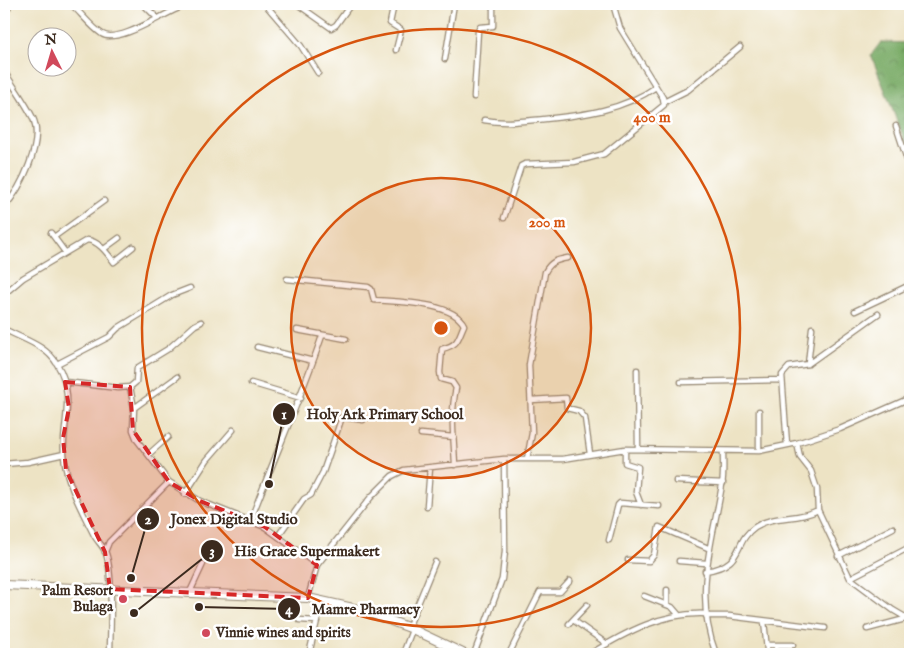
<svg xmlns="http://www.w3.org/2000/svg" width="914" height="658" viewBox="0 0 914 658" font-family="'IM FELL English',serif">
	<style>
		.forest { fill: url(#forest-crowns); stroke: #5a6b42 }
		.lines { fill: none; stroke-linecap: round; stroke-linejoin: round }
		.street-casing { stroke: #948671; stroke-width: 7 }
		.primary-casing { stroke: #948671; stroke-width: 10 }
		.street { stroke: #fff; stroke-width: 4.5 }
		.primary { stroke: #fff; stroke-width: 8 }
		.marked { fill: #d62828; fill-opacity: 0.2; stroke: #d62828; stroke-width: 4; stroke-dasharray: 10 6; stroke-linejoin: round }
		.ring { fill: none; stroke: #d7540e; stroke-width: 2.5 }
		.poi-dot { fill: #d1495b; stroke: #fff; stroke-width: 2 }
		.labels { text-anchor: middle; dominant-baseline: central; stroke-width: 5; stroke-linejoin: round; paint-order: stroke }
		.poi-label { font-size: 14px; font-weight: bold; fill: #3b2a1e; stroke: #fff; text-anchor: end }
		.centre { fill: #d7540e; stroke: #fff; stroke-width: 2.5 }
		.ring-label { font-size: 15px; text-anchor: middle; font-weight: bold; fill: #d7540e; stroke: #fff; stroke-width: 5; stroke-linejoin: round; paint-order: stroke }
		.leader { fill: none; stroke: #3b2a1e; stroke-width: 2 }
		.callout-dot { fill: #3b2a1e; stroke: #fff; stroke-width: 2 }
		.mark-label { font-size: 15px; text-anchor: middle; font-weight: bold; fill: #fff }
		.callout-label { font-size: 15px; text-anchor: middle; font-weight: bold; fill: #3b2a1e; stroke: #fff; stroke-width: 5; stroke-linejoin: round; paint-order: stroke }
	</style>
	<defs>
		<pattern id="forest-crowns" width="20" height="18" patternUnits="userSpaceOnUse" patternTransform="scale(1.25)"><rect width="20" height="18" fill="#7aac67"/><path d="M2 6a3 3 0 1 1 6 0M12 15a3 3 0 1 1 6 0" fill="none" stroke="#658c54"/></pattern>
	</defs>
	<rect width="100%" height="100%" fill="#fff"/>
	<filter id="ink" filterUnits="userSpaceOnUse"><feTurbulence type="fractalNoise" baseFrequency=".02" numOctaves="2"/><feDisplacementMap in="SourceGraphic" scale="10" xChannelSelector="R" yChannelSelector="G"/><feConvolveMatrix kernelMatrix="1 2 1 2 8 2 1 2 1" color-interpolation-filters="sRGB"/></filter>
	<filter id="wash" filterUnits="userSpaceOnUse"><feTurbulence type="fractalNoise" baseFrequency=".0096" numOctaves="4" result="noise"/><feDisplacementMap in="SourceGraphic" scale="20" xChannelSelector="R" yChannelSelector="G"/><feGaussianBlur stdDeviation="1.12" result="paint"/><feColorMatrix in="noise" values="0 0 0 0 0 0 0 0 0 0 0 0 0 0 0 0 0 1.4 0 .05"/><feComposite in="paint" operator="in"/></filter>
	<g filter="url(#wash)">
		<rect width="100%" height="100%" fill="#ede3c4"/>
		<path class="forest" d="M881,42L910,43V148L908,149L871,55Z"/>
	</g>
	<g filter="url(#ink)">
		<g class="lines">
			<g class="street-casing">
				<path id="street" d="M4,4L8,8
					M71,4C81,13 91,27 102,34C117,44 160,16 177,9
					M143,4L156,17
					M265,4L301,46L318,73
					M297,4L331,28L336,25L351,4
					M394,4L390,23L401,30L396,50
					M445,59L454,4
					M4,71C13,86 25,102 33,118C44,142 21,189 4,207
					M474,97L478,31L480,27L493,26V4
					M664,102L688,90L740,47
					M484,120C506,124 523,121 545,119C585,115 623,110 656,87
					M896,126L910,169
					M504,218L521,166L525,164L574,162L604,154L664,105L663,98L620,28L613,4
					M51,233L65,252
					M54,237L104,201
					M104,249L119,238
					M287,279L368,287L371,289L374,300C398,302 453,302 464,325C457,341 459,344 442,349L440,372L441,379L452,382L456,388C450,415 454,438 455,465
					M4,294L23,278L87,240C99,241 107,253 114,262L133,247
					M855,311L910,285
					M4,329C22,339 46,345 57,364C79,400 57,431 66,469C71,491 84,515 94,535C97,541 103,546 105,551C114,571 110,631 110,654
					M297,330L346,339
					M257,347L313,361
					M57,364L109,337L118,328L172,295L190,288
					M808,364L812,328
					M637,370L638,448
					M65,382L118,388L130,387L136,382L137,368L168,349L195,325L201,322
					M681,382L782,380
					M251,383L301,398
					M130,387L134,408L133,430L137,440L169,482L200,501L265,527L317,565L308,598
					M531,400L566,398L567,408L579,411L585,418L590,454
					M134,408L177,377
					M421,434L454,437
					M797,443L800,457L811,471L817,489L818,510L850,578L893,610L910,620
					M787,445L782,375L789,367L808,364L878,314
					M625,449V463L638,467L636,492L641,505
					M759,451V411
					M149,454L168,437
					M527,459L532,433L529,365L545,272C551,261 557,260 568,258
					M4,464L28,462L64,454
					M676,481L723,483
					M185,494L207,460L233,430
					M427,506L430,468
					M251,519C274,458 301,398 322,336
					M278,536L304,499L311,495L323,472L342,417L363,420
					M609,540L618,505L620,503L659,506
					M105,552L109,542L169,482
					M838,556L893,528
					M628,560L649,561L654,555L659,527L708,548
					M679,561L706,563
					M317,565L371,497L392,476L404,470L504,459H563L625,449L759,451L797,443L840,429L910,398
					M705,571C746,565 732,543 755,527C774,514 798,521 818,510
					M850,578L908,548
					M190,592L203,564
					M644,596L672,607L678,614
					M667,605V590
					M706,616H729L825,628
					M299,620L317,621
					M573,620L607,644
					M764,621L767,650
					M569,624L587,605
					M408,628L435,562
					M867,629L909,618
					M767,645H793
					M776,646L777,654
					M309,654L322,600
					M403,654L412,630
					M474,654L502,579L505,551L504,459
					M509,654L540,592H560L570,581
					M590,654C626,632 663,612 706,614
					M716,654C693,593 712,545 722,485C724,474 723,462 723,451"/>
			</g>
			<g class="primary-casing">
				<path id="primary" d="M4,585L308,598L362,610L410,628L465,654"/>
			</g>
			<use href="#street" class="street"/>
			<use href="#primary" class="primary"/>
		</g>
	</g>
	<path class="marked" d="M65,382L130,387L133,430L169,482L200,501L265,527L317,565L308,598L110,589L105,552L66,470L63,438L69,408Z"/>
	<circle cx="441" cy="328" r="150" fill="#d7540e" fill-opacity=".12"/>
	<g class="ring">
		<circle cx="441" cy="328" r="150"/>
		<circle cx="441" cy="328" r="299"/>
	</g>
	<g class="poi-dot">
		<circle cx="123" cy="599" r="5"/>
		<circle cx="206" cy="633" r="5"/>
	</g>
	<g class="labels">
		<g class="poi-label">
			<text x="113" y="591">Palm Resort<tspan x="113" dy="16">Bulaga</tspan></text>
			<text x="216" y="633" text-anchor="start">Vinnie wines and spirits</text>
		</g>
	</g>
	<circle cx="441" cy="328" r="8" class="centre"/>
	<g class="ring-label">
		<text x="652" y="122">400 m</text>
		<text x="547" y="227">200 m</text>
	</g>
	<path class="leader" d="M269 484L284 414M131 578L148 519M134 613L212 551M199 607L289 609"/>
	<g class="callout-dot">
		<circle cx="269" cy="484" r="5"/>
		<circle cx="131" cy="578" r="5"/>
		<circle cx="134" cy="613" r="5"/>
		<circle cx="199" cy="607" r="5"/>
		<circle cx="284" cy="414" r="12"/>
		<circle cx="148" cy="519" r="12"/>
		<circle cx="212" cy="551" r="12"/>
		<circle cx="289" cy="609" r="12"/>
	</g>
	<g class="mark-label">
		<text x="284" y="419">1</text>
		<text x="148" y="524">2</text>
		<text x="212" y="556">3</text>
		<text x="289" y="614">4</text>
	</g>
	<g class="callout-label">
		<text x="385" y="419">Holy Ark Primary School</text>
		<text x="234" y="524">Jonex Digital Studio</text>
		<text x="307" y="556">His Grace Supermakert</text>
		<text x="366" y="614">Mamre Pharmacy</text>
	</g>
	<rect width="914" height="658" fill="none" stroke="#fff" stroke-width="20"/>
	<g transform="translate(52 52) rotate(355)"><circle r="24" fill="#ffffff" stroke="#b1aaa5"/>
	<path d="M0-4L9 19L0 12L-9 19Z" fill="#d1495b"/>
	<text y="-8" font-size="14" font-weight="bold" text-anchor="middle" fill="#3b2a1e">N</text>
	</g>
</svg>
